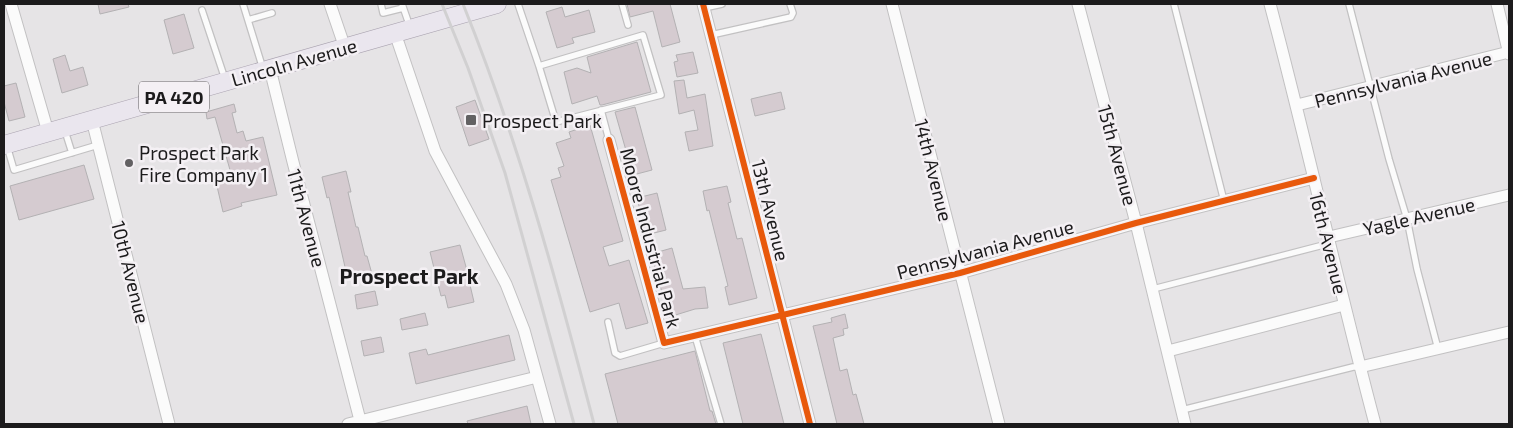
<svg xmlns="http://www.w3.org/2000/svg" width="1513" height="428" viewBox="0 0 1513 428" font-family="'Exo 2',sans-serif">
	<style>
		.building { fill: #d5cbd0; stroke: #b3b1b3 }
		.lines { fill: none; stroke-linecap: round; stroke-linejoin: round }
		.service-casing { stroke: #c2c1c2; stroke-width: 8 }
		.minor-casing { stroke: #c2c1c2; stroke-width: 13 }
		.primary-casing { stroke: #aaa3b0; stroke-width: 19 }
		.service { stroke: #fbfbfb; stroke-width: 5.5 }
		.minor { stroke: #fbfbfb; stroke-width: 11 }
		.primary { stroke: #eae6ee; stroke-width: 18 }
		.rail { stroke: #d1d0d1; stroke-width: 3 }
		.cycleway-casing { stroke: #f4f0f4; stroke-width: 9 }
		.cycleway { stroke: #e8590c; stroke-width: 6 }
		.poi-dot { fill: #636163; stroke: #f4f0f4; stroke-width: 2 }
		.labels { text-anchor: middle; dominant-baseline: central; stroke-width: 5; stroke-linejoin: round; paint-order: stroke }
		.shield { fill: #f4f0f4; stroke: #5d5b5d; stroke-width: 1 }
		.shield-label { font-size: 18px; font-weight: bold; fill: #1c1b1c }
		.street-label { font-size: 19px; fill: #1c1b1c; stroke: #f4f0f4 }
		.poi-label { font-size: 19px; fill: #1c1b1c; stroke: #f4f0f4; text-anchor: start }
		.quarter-label { font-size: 21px; font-weight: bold; fill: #1c1b1c; stroke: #f4f0f4 }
	</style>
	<rect width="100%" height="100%" fill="#e6e4e6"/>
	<path class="building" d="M98,4H128L129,7L100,14Z
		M627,4H670L680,42L662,47L653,11L630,17Z
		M562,7L565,17L589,10L595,32L572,38L574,43L557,48L546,12Z
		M184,14L194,48L173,54L164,20Z
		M637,42L651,92L602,105H600L597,96L572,104L564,72L577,68L591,73L587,57Z
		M693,52L698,73L677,77L674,62L678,61L676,55Z
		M65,55L70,71L83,67L88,85L62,93L53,59Z
		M684,80L687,98L705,94L713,146L689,151L685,132L698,130L694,110L679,114L674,81Z
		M16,83L25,117L9,121L4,102V86Z
		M781,92L785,109L755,116L751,99Z
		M475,100L489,139L469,146L456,107Z
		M234,104L236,112L232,113L237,133L243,131L246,141L263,137L277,195L241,203L242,206L223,212L216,182L232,177L215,117L207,119L206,112Z
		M635,107L652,170L633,175L615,112Z
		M590,125L623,241L603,247L609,266L629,260L648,323L626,329L619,303L590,312L551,180L561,177L558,168L564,166L556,143L571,138L569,132Z
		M84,165L94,199L19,220L10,186Z
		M346,171L351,192H348L356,227H358L365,256H367L372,274L348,280L329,197L327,198L322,177Z
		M727,186L731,202L728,203L737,239L742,238L757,298L729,305L725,287L728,286L709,210L707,211L703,191Z
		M657,193L666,230L646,235L637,198Z
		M460,245L471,285H470L474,302L448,308L445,295L441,296L430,252Z
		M672,248L683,289L705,287L708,308L695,309L669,317L651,254Z
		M375,291L378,305L357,309L355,295Z
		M425,313L428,325L402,330L400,319Z
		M845,314L848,328L843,329L844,335L833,338L840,371L847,369L853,395L856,394L864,424H837L813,326L832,322L831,318Z
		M761,334L784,424H743L723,343Z
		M509,335L515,360L416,384L409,353L426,349L428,355Z
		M381,337L384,352L364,356L361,341Z
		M695,351L710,411H712L716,424H618L605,374Z
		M527,406L531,424H468L467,421Z"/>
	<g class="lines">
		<g class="service-casing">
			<path id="service" d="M243,4L263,69
				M381,4L383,13L403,8
				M402,4L410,27
				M518,4L539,66L556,122L661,95L643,35L539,66
				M622,4L628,25
				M1174,4L1224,201
				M1349,4L1389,159L1407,219L1417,269L1438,349
				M704,8L722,4
				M202,10L225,79
				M248,20L272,13
				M711,35L791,17L793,13L790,4
				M601,110L609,140
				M65,131L72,153
				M7,146L14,170L98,145
				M1153,289L1331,243
				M608,322L615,353L620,356L664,343
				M695,336L721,424
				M1182,410L1353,367H1360"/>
		</g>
		<g class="minor-casing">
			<path id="minor" d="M11,4L48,132
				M330,4L345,48
				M703,4L810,424
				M892,4L999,424
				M1078,4L1136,223L1185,424
				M1270,4C1307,143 1338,285 1375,424
				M1497,4L1509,54
				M395,33L435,151L506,284L524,330L550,424
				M270,69L293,162L361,424
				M1297,105L1509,52
				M92,120L169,424
				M609,140L664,343L960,273L1136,223L1314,178
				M1329,237L1509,195
				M1168,351L1344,305
				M1360,367L1509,332
				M348,424L537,377"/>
		</g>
		<g class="primary-casing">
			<path id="primary" d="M4,145L497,4"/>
		</g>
		<use href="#service" class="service"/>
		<use href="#minor" class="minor"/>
		<use href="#primary" class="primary"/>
		<path class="rail" d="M442,4L468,68L505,173L574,424
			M463,4C518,140 557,282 594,424"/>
		<g class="cycleway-casing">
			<path id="cycleway" d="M703,4L810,424
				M609,140L664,343L960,273L1136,223L1314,178"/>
		</g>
		<use href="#cycleway" class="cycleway"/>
	</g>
	<g class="poi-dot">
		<rect x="465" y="114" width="12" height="12" rx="2.5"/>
		<circle cx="129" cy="163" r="5"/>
	</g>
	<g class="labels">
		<rect class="shield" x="139" y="81.5" width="70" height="31" rx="4"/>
		<g class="shield-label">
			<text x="174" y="97">PA 420</text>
		</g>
		<g class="street-label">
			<text transform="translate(294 62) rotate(-16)">Lincoln Avenue</text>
			<text transform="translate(1403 79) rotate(-14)">Pennsylvania Avenue</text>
			<text transform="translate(1118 155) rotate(75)">15th Avenue</text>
			<text transform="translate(934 170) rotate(76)">14th Avenue</text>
			<text transform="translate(771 210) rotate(76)">13th Avenue</text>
			<text transform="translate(1419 216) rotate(-13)">Yagle Avenue</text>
			<text transform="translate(307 218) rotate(75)">11th Avenue</text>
			<text transform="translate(651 238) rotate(75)">Moore Industrial Park</text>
			<text transform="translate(1329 243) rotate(76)">16th Avenue</text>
			<text transform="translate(985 249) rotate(-15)">Pennsylvania Avenue</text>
			<text transform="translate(131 272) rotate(76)">10th Avenue</text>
		</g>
		<g class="poi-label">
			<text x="482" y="120">Prospect Park</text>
			<text x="139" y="152">Prospect Park<tspan x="139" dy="22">Fire Company 1</tspan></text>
		</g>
		<g class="quarter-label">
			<text x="409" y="275">Prospect Park</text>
		</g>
	</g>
	<rect width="1513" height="428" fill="none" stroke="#1c1b1c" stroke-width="10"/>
</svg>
